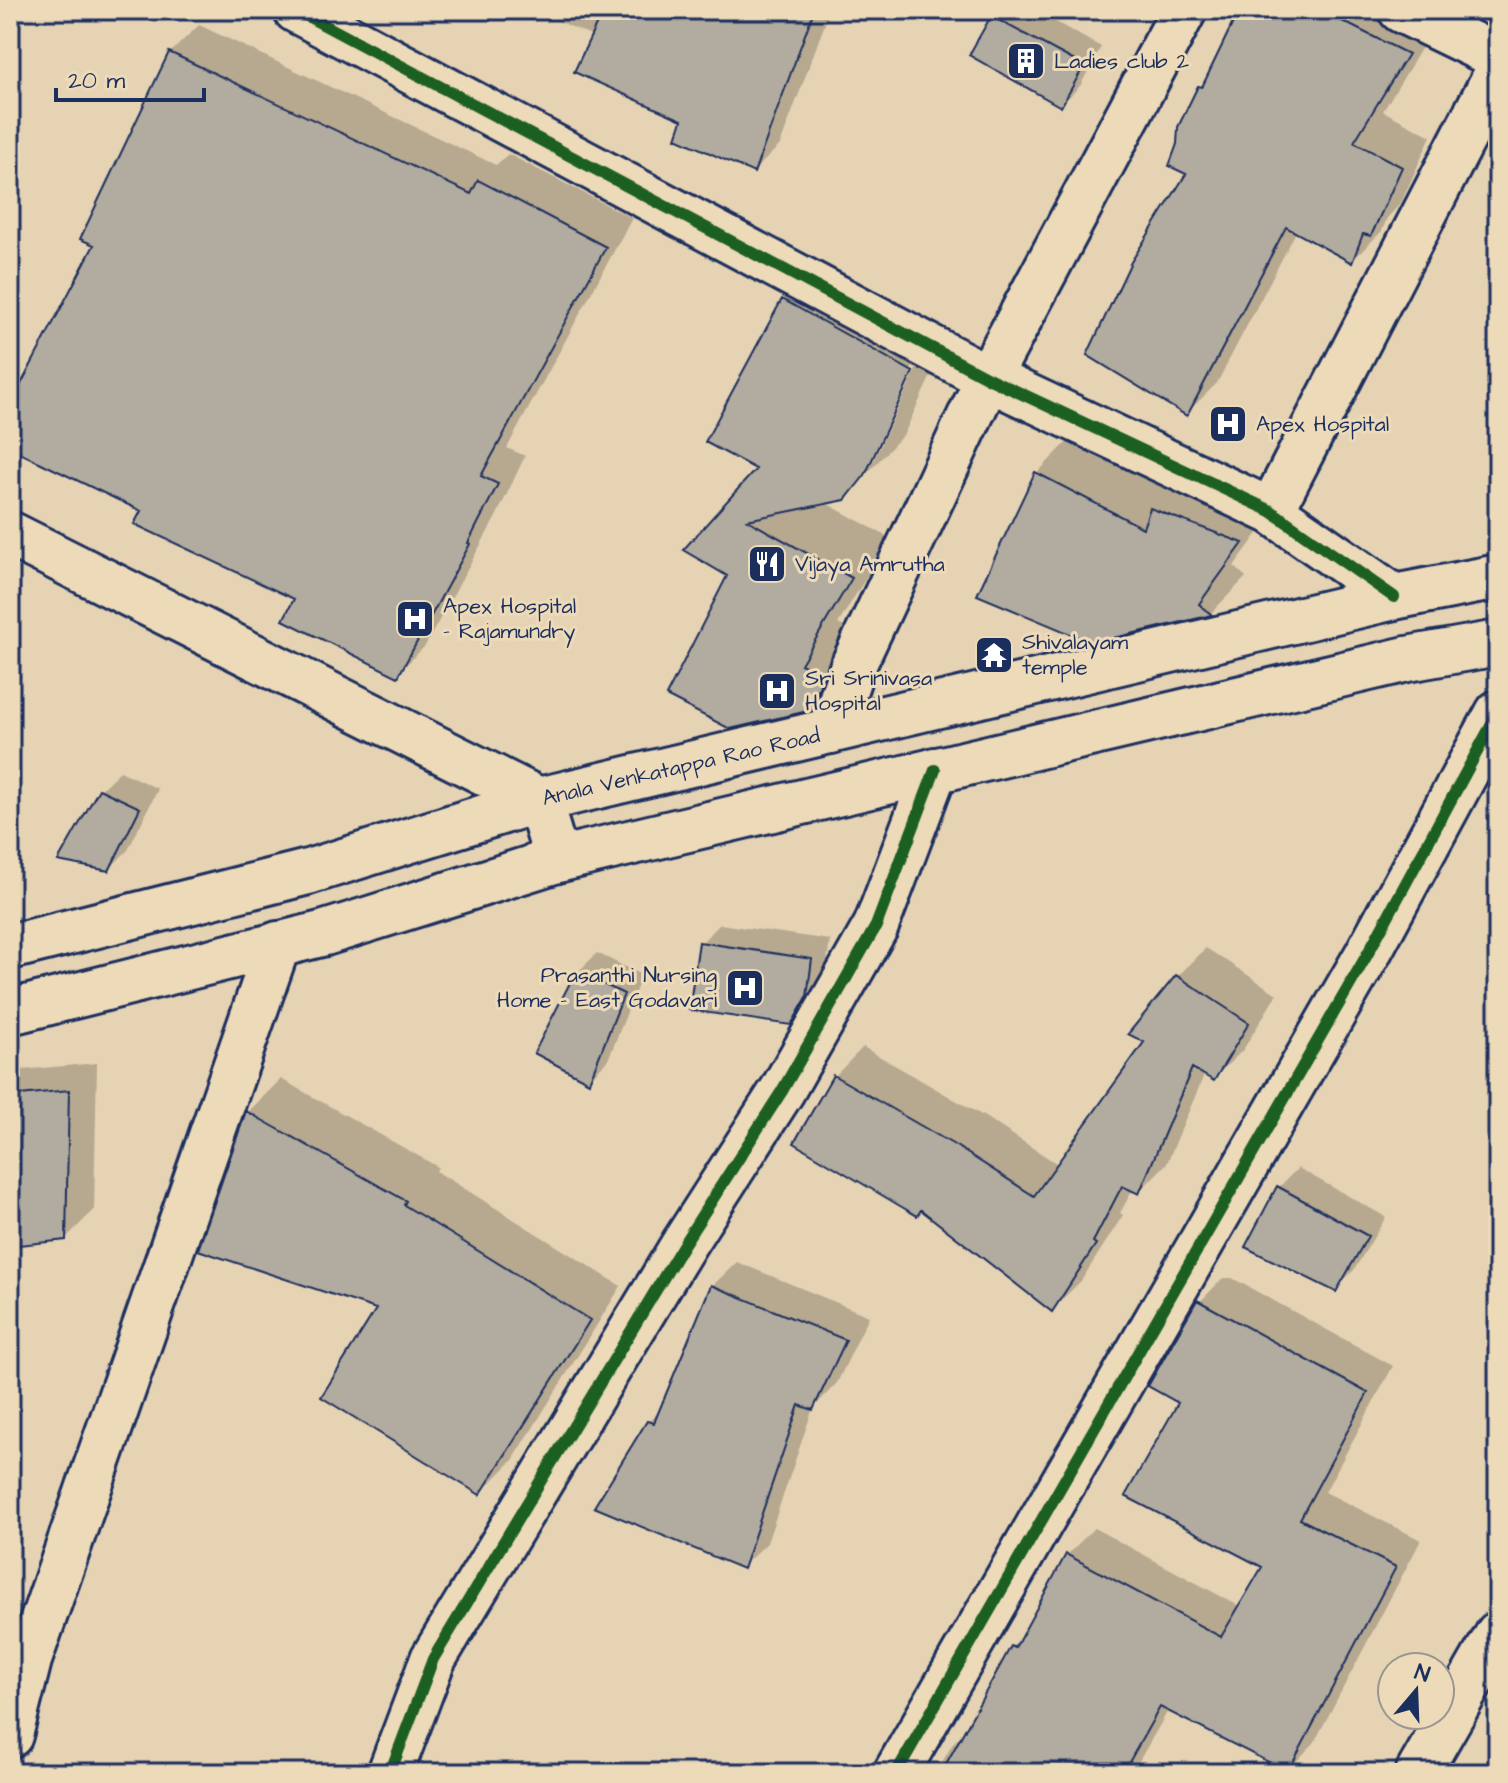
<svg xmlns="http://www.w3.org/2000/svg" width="1508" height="1783" viewBox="0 0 1508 1783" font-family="'Architects Daughter',sans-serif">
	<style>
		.shadow { fill: #0003; fill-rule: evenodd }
		.building { fill: #b2ab9f; stroke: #1b2f5e; stroke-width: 2 }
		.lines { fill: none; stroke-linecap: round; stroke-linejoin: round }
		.minor-casing { stroke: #1b2f5e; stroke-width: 50 }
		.major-casing { stroke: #1b2f5e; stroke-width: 50 }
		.minor { stroke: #eddab8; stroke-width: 44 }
		.major { stroke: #eddab8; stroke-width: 44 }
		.cycleway-casing { stroke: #eddab8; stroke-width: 17 }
		.cycleway { stroke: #1b5e20; stroke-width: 12 }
		.labels { text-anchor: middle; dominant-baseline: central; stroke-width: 6; stroke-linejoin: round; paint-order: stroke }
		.poi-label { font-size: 22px; fill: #1b2f5e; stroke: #eddab8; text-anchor: start }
		.street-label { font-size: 22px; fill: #1b2f5e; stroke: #eddab8 }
	</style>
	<rect width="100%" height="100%" fill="#e5d3b4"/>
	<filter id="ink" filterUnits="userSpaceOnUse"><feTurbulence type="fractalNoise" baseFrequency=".0125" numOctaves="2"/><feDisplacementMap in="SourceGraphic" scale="16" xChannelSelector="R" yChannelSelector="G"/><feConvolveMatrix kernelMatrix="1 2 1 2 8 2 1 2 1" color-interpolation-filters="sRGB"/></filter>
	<g filter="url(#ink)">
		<path class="shadow" d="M532,10H830L780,145L754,171L684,119L593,36Z
			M1000,10H1034L1101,47L1080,86L1061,105L972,54L993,17Z
			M1242,10H1411L1437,23L1383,111L1431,136L1401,203L1387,218L1382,231L1352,261L1297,230L1217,383L1187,413L1189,174L1200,87L1208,79Z
			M199,25L496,165L508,154L632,218L507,448L525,456L497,515L425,646L397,674L297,598L144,510L10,446V409L97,244L83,238L170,53Z
			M822,261L951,332L904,434L844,498L824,502L890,538L838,624L862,635L851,668L811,708L730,575L759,469L783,300ZM915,362L919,363L872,464H868Z
			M1072,437L1278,506L1234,566L1246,577L1211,613L1092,641L1036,474Z
			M120,771L158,789L128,850L109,869L100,790Z
			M720,924L830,940L825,976L810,1003L790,1022L701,943Z
			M1206,948L1277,994L1243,1050L1214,1078L1205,1073L1167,1163L1139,1192L1133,1189L1120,1213L1123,1215L1081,1281L1052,1309L835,1076L863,1047L985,1117L1059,1165L1147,1042L1178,976Z
			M597,953L642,975L608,1060L589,1079L578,972Z
			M97,1063L94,1210L65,1239L10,1244V1071Z
			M281,1079L438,1167L436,1171L621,1286L513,1460L480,1493L379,1308L200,1249L248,1112Z
			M1298,1168L1386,1217L1354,1270L1335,1289L1279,1187Z
			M737,1262L869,1316L837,1383L813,1408L767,1543L742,1567L649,1422L661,1409L712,1286Z
			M1223,1278H1232L1393,1366L1325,1492L1421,1540L1314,1743L1288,1770L1169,1709L1132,1773H936L953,1743L968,1728L1012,1647L1024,1636L1067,1555L1094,1528L1241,1607L1264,1566L1181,1402L1197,1305Z"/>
		<path class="building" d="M603,10H814L754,173L676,138L682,120L574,72Z
			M1239,10H1320L1408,54L1354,142L1402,167L1371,236L1363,234L1352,263L1286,227L1187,416L1087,355L1131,262L1186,174L1169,166L1177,144L1178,127L1198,86L1202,87Z
			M991,16L1084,66L1061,107L969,55Z
			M169,52L471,194L478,180L606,247L481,476L498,484L468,543L470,544L398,677L283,620L294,599L134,524L141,511L10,448V405L94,245L80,239Z
			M782,299L913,372L865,475L845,500L747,520L852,578L801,664L823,675L812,710L730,729L666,696L727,576L683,550L756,469L705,442Z
			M1035,472L1143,528L1150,508L1243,543L1199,604L1212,615L1092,643L977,595Z
			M99,789L140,808L109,871L58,861Z
			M699,942L812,959L807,997L791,1025L689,1010Z
			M576,971L624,994L589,1082L534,1053Z
			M1176,975L1249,1023L1214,1081L1192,1068L1139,1194L1122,1186L1093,1242L1096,1244L1052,1312L921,1210L917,1216L794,1143L833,1075L956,1146L1034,1196L1144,1042L1128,1034Z
			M69,1090L66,1240L10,1246V1096Z
			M246,1111L406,1201L404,1205L590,1320L480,1495L321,1397L376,1309L198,1250Z
			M1277,1186L1368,1236L1336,1292L1245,1247Z
			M711,1285L846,1340L813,1410L799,1405L743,1569L594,1507L647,1421L654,1423Z
			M1197,1300L1368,1393L1300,1519L1396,1567L1288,1772L1160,1707L1123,1773H941L1011,1646L1015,1648L1066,1554L1221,1637L1262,1567L1125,1496L1178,1403L1148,1386Z"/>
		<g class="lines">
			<g class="minor-casing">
				<path id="minor" d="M296,10L988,378L1271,511L1394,597
					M1401,10L1498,57
					M1271,511L1498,71
					M10,534L539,800L557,860
					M831,731L852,668L988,378L1184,10
					M10,1735L29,1660L278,944
					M390,1773L433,1659L685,1242L782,1091L876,926L935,770
					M896,1773L1367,955L1498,713
					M1418,1773L1498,1634"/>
			</g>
			<g class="major-casing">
				<path id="major" d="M10,947L308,872L539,800L1394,597L1498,577
					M10,1012L325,933L557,860L1407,659L1498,643"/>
			</g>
			<use href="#minor" class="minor"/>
			<use href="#major" class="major"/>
			<g class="cycleway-casing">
				<path id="cycleway" d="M296,10L988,378L1271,511L1394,597
					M390,1773L433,1659L685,1242L782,1091L876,926L935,770
					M896,1773L1367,955L1498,713"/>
			</g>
			<use href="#cycleway" class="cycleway"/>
		</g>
	</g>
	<defs>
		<g id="building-square" transform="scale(2)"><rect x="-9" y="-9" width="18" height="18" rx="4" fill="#1b2f5e" stroke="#eddab8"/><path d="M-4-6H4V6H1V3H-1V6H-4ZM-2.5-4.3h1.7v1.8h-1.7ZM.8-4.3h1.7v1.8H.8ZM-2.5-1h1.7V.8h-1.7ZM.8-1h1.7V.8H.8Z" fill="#fff"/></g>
		<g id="hospital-square" transform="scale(2)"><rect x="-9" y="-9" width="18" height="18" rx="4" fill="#1b2f5e" stroke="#eddab8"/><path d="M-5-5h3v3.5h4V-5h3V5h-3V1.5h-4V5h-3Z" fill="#fff"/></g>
		<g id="restaurant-square" transform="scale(2)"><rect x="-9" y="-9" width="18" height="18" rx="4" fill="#1b2f5e" stroke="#eddab8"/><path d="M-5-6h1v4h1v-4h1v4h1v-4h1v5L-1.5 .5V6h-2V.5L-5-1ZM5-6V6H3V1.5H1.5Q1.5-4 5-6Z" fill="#fff"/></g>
		<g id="temple-square" transform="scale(2)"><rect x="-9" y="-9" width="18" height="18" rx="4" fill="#1b2f5e" stroke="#eddab8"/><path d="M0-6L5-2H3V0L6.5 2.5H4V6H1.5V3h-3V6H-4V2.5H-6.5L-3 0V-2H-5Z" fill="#fff"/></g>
	</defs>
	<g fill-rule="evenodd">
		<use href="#building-square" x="1026" y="61"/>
		<use href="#hospital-square" x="1228" y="424"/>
		<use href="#restaurant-square" x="767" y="564"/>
		<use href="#hospital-square" x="415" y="619"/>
		<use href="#temple-square" x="994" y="655"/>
		<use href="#hospital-square" x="777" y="691"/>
		<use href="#hospital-square" x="745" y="988"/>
	</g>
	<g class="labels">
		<g class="poi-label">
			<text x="1054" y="61">Ladies club 2</text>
			<text x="1256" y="424">Apex Hospital</text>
			<text x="795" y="564">Vijaya Amrutha</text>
			<text x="443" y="606">Apex Hospital<tspan x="443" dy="25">- Rajamundry</tspan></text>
			<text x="1022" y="642">Shivalayam<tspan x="1022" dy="25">temple</tspan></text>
			<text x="805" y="678">Sri Srinivasa<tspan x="805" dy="25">Hospital</tspan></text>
			<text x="717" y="975" text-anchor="end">Prasanthi Nursing<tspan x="717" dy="25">Home - East Godavari</tspan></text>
		</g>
		<g class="street-label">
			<text transform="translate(681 767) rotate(-13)">Anala Venkatappa Rao Road</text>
		</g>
	</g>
	<rect width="1508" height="1783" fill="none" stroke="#eddab8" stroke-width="40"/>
	<rect x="20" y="20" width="1468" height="1743" fill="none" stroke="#1b2f5e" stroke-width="3" filter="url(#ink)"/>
	<g transform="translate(1416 1691) rotate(19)"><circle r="38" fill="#eddab8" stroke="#999694" stroke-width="2"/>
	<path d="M0-6L14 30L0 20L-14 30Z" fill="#1b2f5e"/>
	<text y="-12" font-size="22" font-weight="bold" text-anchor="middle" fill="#1b2f5e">N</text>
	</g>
	<path d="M56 88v12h148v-12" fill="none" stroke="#1b2f5e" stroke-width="4"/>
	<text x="68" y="88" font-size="24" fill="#1b2f5e" stroke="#eddab8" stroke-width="6" paint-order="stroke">20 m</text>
</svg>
